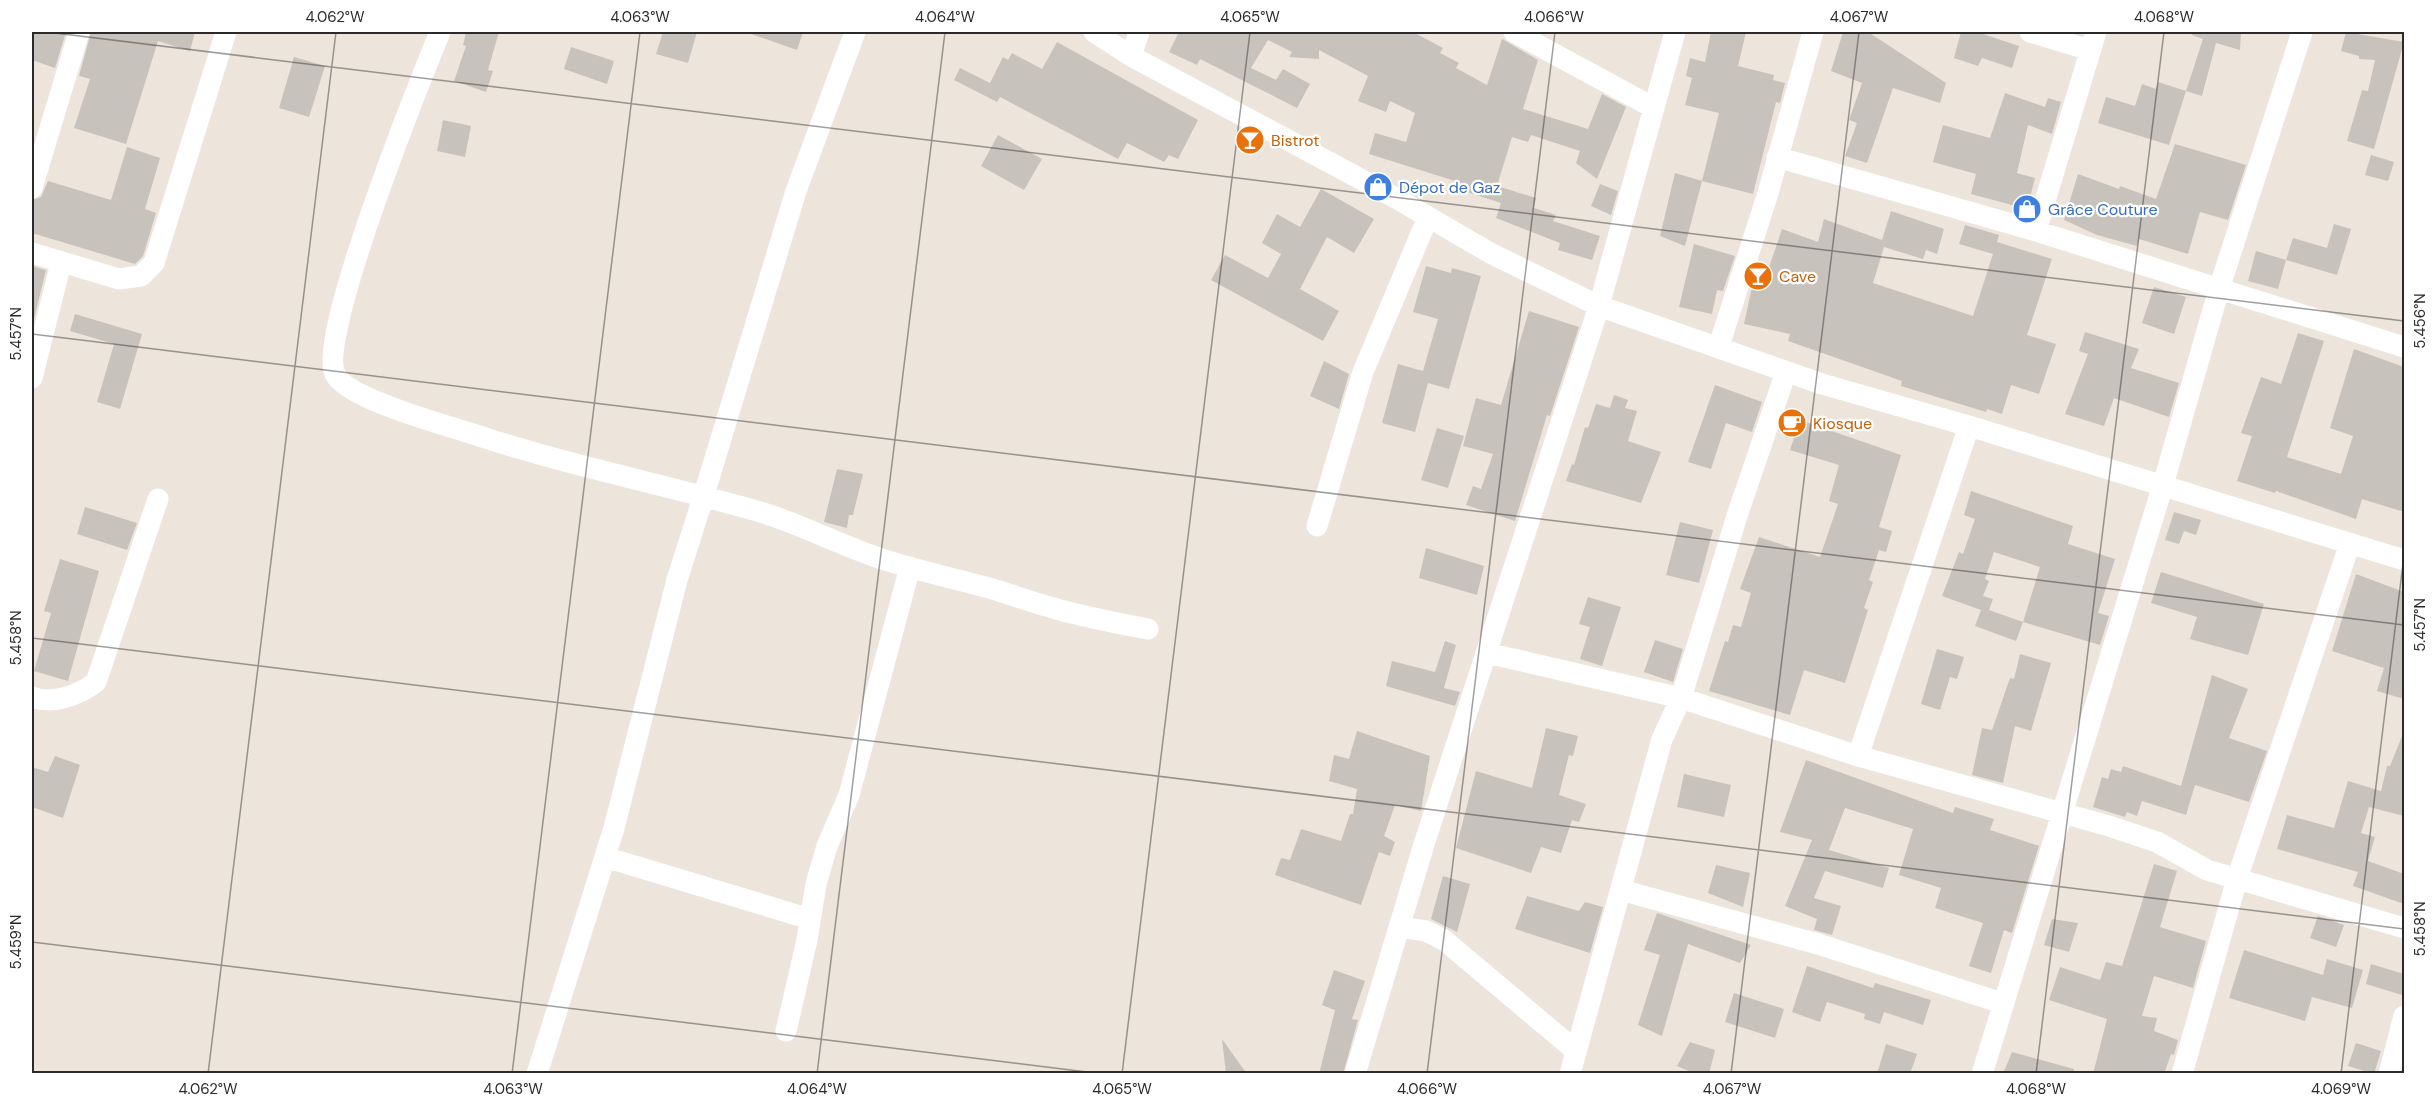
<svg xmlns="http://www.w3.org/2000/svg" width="2436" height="1105" viewBox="0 0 2436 1105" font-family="'DM Sans',sans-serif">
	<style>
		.building { fill: #c8c2bc; fill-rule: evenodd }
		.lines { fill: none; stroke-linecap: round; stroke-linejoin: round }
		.street { stroke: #fff; stroke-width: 21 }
		.ticks { fill: none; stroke: #2a2a2a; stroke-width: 1.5; stroke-opacity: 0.45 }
		.labels { text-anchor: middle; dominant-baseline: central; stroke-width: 4.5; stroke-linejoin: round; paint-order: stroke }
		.food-label { font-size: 16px; fill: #c56008; stroke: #fff; text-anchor: start }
		.shop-label { font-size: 16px; fill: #366cbe; stroke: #fff; text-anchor: start }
		.neatline { fill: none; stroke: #2a2a2a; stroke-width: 2 }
		.ticks-label { font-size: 15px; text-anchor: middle; fill: #2a2a2a }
	</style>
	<rect width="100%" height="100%" fill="#ede5dc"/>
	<path class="building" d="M32,32H66L55,68L32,60Z
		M91,32H195L190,51L158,41L126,144L74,128L90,79L79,76Z
		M466,32H499L488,70L493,71L486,92L454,81L466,46L463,45Z
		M663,32H697L688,63L656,54Z
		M751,32H803L797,50L751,34Z
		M1179,32H1413L1443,48L1440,53L1459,63L1456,68L1487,85L1502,39L1504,40L1538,60L1523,109L1588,129L1602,94L1626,107L1597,179L1576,163L1580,151L1531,135L1528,142L1512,137L1497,186L1536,198L1534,208L1556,215L1553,221L1600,236L1592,260L1558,250L1560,243L1496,218L1501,203L1467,192L1468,188L1454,184L1455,181L1369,154L1375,133L1406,142L1415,113L1390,101L1386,112L1358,101L1368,76L1319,50V59L1289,57L1292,52L1268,40L1251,68L1276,80L1283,69L1310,84L1297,108L1200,59L1197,65L1169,52Z
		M1711,32H1746L1738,66L1774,75L1773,80L1785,83L1780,103L1776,102L1753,194L1702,181L1719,113L1685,105L1692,78L1686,76L1690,58L1705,62Z
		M1843,32H1868L1946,83L1940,103L1893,88L1867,163L1845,156L1857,123L1849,120L1862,83L1831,71Z
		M1961,32H1977L2019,46L2012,68L1982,58L1978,66L1954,58Z
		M2192,32H2241L2240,50L2216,43L2202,96L2186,91L2203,39L2192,35Z
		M2346,32L2404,42L2374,149L2347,141L2362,90L2368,91L2375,60L2359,59V56L2341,51Z
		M1057,42L1198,120L1178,159L1169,155L1164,162L1127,143L1118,159L1000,97L997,102L954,80L960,68L990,83L1003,57L1008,60L1012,53L1042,69Z
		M571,47L614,61L607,84L564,69Z
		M294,57L325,66L309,117L279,108Z
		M2158,82L2186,91L2169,145L2098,123L2106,97L2135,106L2142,84L2156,89Z
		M2005,93L2045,107L2048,98L2061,102L2052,134L2028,125L2017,173L2035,178L2027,209L1971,194L1976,174L1933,162L1943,125L1990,138Z
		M443,120L471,126L465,157L437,151Z
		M998,135L1042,159L1024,190L981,166Z
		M2175,144L2246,165L2228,220L2200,212L2188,254L2139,239L2137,246L2097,235L2064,220L2078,174L2119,189L2120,186L2156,199Z
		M127,147L160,158L145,209L156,213L143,256L135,264L32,233V200L41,197L48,181L111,200Z
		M2371,155L2394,162L2388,181L2365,175Z
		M1675,173L1702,181L1685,246L1660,236Z
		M1600,184L1618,191L1611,215L1591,206Z
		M1321,189L1374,219L1354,253L1327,237L1300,289L1339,311L1323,341L1211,280L1225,255L1268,278L1281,254L1262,243L1277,214L1300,227Z
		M1891,211L1944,229L1937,254L1926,250L1923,259L1884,247L1873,283L1973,316L1993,254L1959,244L1965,225L1999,235L1997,242L2052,259L2027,335L2056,344L2039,394L2011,385L2002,414L1987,409L1986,412L1901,386L1902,381L1788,341L1790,334L1744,324L1753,283L1763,285L1782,229L1818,242L1824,219L1882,240Z
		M2334,224L2351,229L2337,275L2286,260L2293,238L2327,248Z
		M1694,244L1735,256L1723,291L1717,290L1712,314L1679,307Z
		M2256,251L2286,260L2278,289L2248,281Z
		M32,266L46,270L32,327Z
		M1426,266L1451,273L1452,268L1481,276L1449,389L1428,383L1415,432L1382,423L1398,364L1423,371L1438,319L1413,312Z
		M2154,287L2186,297L2174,334L2142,323Z
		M1529,311L1579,327L1550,416L1547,415L1515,521L1466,505L1473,486L1481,489L1493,454L1463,446L1476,398L1501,405Z
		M75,314L142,334L120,409L97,402L114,344L70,331Z
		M2085,332L2139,349L2131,368L2179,383L2169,417L2114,398L2104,426L2065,414L2088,354L2079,351Z
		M2298,333L2324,341L2287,457L2341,474L2353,436L2330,428L2354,349L2404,367V512L2362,499L2356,519L2276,491L2275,493L2237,481L2252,436L2241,433L2261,377L2281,384Z
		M1324,361L1349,374L1339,409L1310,396Z
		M1715,385L1762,402L1752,432L1726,423L1711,469L1688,462Z
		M1614,395L1628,400L1625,408L1637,411L1628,441L1661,452L1641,503L1566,481L1572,464L1574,465L1585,427L1588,428L1596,404L1610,408Z
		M1800,420L1901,455L1879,527L1892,531L1886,552L1879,550L1869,580L1873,582L1864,608L1868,610L1845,683L1804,670L1790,715L1709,691L1725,641L1728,642L1733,625L1741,627L1751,593L1740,589L1759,537L1820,557L1838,504L1829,501L1839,465L1790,450Z
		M1437,428L1464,436L1448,488L1421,480Z
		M837,469L863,474L853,515H849L847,528L824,522Z
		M1971,491L2073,526L2068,544L2115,559L2098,613L2109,616L2100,645L2023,622L2016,641L1975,626L1981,610L1942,596L1959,552L1963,554L1975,519L1964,515ZM1994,552L2040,567L2023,622L1989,610L1993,599L1983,596L1989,581L1985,579Z
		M85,507L137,523L127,550L77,534Z
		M2174,512L2201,520L2196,535L2184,531L2179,544L2165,540Z
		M1680,522L1713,530L1699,583L1666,575Z
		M1426,548L1484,566L1477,595L1419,578Z
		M60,559L99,571L68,681L34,671L51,613L44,611Z
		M2161,572L2264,604L2248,655L2190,639L2197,617L2151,603Z
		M2356,574L2404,592V699L2377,691L2384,668L2332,651Z
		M1588,597L1621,607L1602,666L1580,659L1590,627L1579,624Z
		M1655,640L1683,649L1673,682L1644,672Z
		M1445,641L1456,645L1444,688L1460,692L1455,706L1386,686L1392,661L1435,672Z
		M1937,649L1964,657L1957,679L1950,677L1940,710L1921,704Z
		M2020,654L2051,663L2031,731L2015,726L2003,783L1972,775L1982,728L1992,730L2010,678L2014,679Z
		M2212,675L2248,689L2229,738L2267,751L2249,802L2195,785L2186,815L2142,801L2137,816L2127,812L2125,817L2093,807L2102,777L2108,779L2111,769L2121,772L2123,766L2181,786Z
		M1546,728L1578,736L1573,756L1569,755L1559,795L1586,804L1579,822L1572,820L1561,853L1541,847L1531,873L1456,848L1476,771L1532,788Z
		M1357,731L1430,756L1421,811L1395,805L1384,836L1395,842L1390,856L1379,852L1361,905L1275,875L1281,858L1290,860L1301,829L1341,841L1350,814H1353L1357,789L1329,781L1334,755L1349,759Z
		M2404,731V816L2369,807L2361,833L2375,837L2368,861L2404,874V904L2353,886L2358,872L2277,849L2287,815L2334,828L2348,781L2381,791L2387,766H2390Z
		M55,756L80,765L63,818L32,807V767L48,772Z
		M1806,760L1953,813L1955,807L1994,819L1990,830L2039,846L2012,933L2004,930L1991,973L1969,966L1983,923L1935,908L1941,888L1899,875L1913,829L1845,808L1829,850L1889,868L1883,888L1825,871L1814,898L1841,906L1832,935L1814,930L1817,919L1785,906L1812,840L1780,832Z
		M1684,774L1731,785L1724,817L1677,807Z
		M2154,864L2177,871L2160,927L2206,941L2193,988L2154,976L2142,1016L2157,1018L2154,1031L2178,1040L2174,1055L2171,1054L2164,1074H2093L2107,1019L2049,1000L2060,967L2100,980L2106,962L2122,966Z
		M1716,865L1750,873L1743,907L1708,893Z
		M1443,876L1470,884L1457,932L1431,919Z
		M1527,896L1579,911L1585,902L1603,907L1590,953L1515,929Z
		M1657,913L1751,945L1740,963L1688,944L1662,1036L1638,1025L1660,955L1644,950Z
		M2318,916L2344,925L2336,947L2310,938Z
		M2052,919L2078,923L2069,952L2044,945Z
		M2244,950L2323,975L2327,959L2363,970L2352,1008L2312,997L2305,1021L2229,998Z
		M2371,964L2404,974L2402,995L2366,984Z
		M1807,966L1873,988L1875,983L1931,1000L1923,1025L1884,1012L1880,1024L1864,1019L1865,1014L1827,1002L1820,1022L1792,1012Z
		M1334,970L1365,981L1352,1019L1358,1020L1343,1074H1319L1335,1010L1322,1005Z
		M1734,993L1784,1009L1775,1038L1725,1022Z
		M1222,1039L1247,1074H1226Z
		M1690,1042L1715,1050L1709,1074H1696L1677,1066Z
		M2356,1043L2381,1051L2374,1074L2348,1066Z
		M1886,1044L1917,1054L1910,1074H1877Z
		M2012,1052L2074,1069V1074H2003Z"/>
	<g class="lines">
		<path class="street" d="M440,32C420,81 317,336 335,374C347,399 445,425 473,434C566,465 662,484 757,511C802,524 843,547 888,561C921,571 955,579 989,588C1010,594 1031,602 1053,608C1084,617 1116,623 1148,629
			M1094,32L1131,56L1394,197L1492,254L1599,306L1822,384L1969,426L2404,560
			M1514,32L1654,108
			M2030,32L2090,50
			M1131,56L1139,32
			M1777,157L2036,231L2404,347
			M32,188L79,32
			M2036,231L2096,32
			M32,253L119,279L141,276L154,263L226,32
			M1719,346L1768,193L1813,32
			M32,378L61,263
			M1317,526L1363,372L1428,217
			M1487,653L1681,698L1858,756L2109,826L2157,842L2207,870L2404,928
			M32,697C53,705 79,695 96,682L158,499
			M1858,756L1969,426
			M605,857L810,919
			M1621,890L1818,944L2002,1003
			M1399,927L1426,931L1444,940L1576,1051
			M786,1031L807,940L816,884L827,846L849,795L910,567
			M537,1074L614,828L677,580L703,498L796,191L855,32
			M1355,1074L1425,841L1599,306L1675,32
			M1570,1074L1662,739L1681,698L1737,516L1786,372
			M1982,1074L2163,485L2219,289L2302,32
			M2182,1074L2237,879L2350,543
			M2389,1074L2404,1016"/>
	</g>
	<path class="ticks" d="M47,32L2404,321M32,334L2404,625M32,638L2404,929M32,942L1103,1074M208,1074L336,32M512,1074L640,32M817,1074L945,32M1122,1074L1250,32M1427,1074L1555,32M1731,1074L1859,32M2036,1074L2164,32M2341,1074L2404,555"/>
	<defs>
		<g id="bar-disc" transform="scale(1.5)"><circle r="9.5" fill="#e8710a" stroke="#fff"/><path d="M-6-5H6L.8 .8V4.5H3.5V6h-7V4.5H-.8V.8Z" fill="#fff"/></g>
		<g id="shop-disc" transform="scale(1.5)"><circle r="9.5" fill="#3f7fe0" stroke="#fff"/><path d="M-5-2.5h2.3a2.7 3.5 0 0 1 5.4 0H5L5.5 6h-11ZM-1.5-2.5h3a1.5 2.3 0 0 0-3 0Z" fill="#fff"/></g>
		<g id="cafe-disc" transform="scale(1.5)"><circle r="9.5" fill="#e8710a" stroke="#fff"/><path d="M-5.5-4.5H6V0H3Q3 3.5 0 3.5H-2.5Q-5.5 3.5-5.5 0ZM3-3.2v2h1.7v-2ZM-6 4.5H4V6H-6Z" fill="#fff"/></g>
	</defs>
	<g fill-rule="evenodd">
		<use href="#bar-disc" x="1250" y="140"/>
		<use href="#shop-disc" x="1378" y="187"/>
		<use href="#shop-disc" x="2027" y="209"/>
		<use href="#bar-disc" x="1758" y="276"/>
		<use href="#cafe-disc" x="1792" y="423"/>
	</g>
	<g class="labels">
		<g class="food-label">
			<text x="1271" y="140">Bistrot</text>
			<text x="1779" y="276">Cave</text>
			<text x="1813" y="423">Kiosque</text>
		</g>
		<g class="shop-label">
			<text x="1399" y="187">Dépot de Gaz</text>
			<text x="2048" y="209">Grâce Couture</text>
		</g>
	</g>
	<rect width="2436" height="1105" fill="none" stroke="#ffffff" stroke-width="66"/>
	<rect x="33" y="33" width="2370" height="1039" class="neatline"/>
	<g class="ticks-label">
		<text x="335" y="22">4.062°W</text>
		<text x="640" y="22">4.063°W</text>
		<text x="945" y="22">4.064°W</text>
		<text x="1250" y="22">4.065°W</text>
		<text x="1554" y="22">4.066°W</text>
		<text x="1859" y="22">4.067°W</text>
		<text x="2164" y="22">4.068°W</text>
		<text transform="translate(2420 321) rotate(-90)" y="5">5.456°N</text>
		<text transform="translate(16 334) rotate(-90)" y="5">5.457°N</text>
		<text transform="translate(2420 625) rotate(-90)" y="5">5.457°N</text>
		<text transform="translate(16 638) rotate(-90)" y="5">5.458°N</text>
		<text transform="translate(2420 929) rotate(-90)" y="5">5.458°N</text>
		<text transform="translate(16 942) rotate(-90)" y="5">5.459°N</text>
		<text x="208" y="1094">4.062°W</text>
		<text x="513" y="1094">4.063°W</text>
		<text x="817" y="1094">4.064°W</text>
		<text x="1122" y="1094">4.065°W</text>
		<text x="1427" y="1094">4.066°W</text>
		<text x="1732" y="1094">4.067°W</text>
		<text x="2036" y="1094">4.068°W</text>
		<text x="2341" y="1094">4.069°W</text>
	</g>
</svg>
